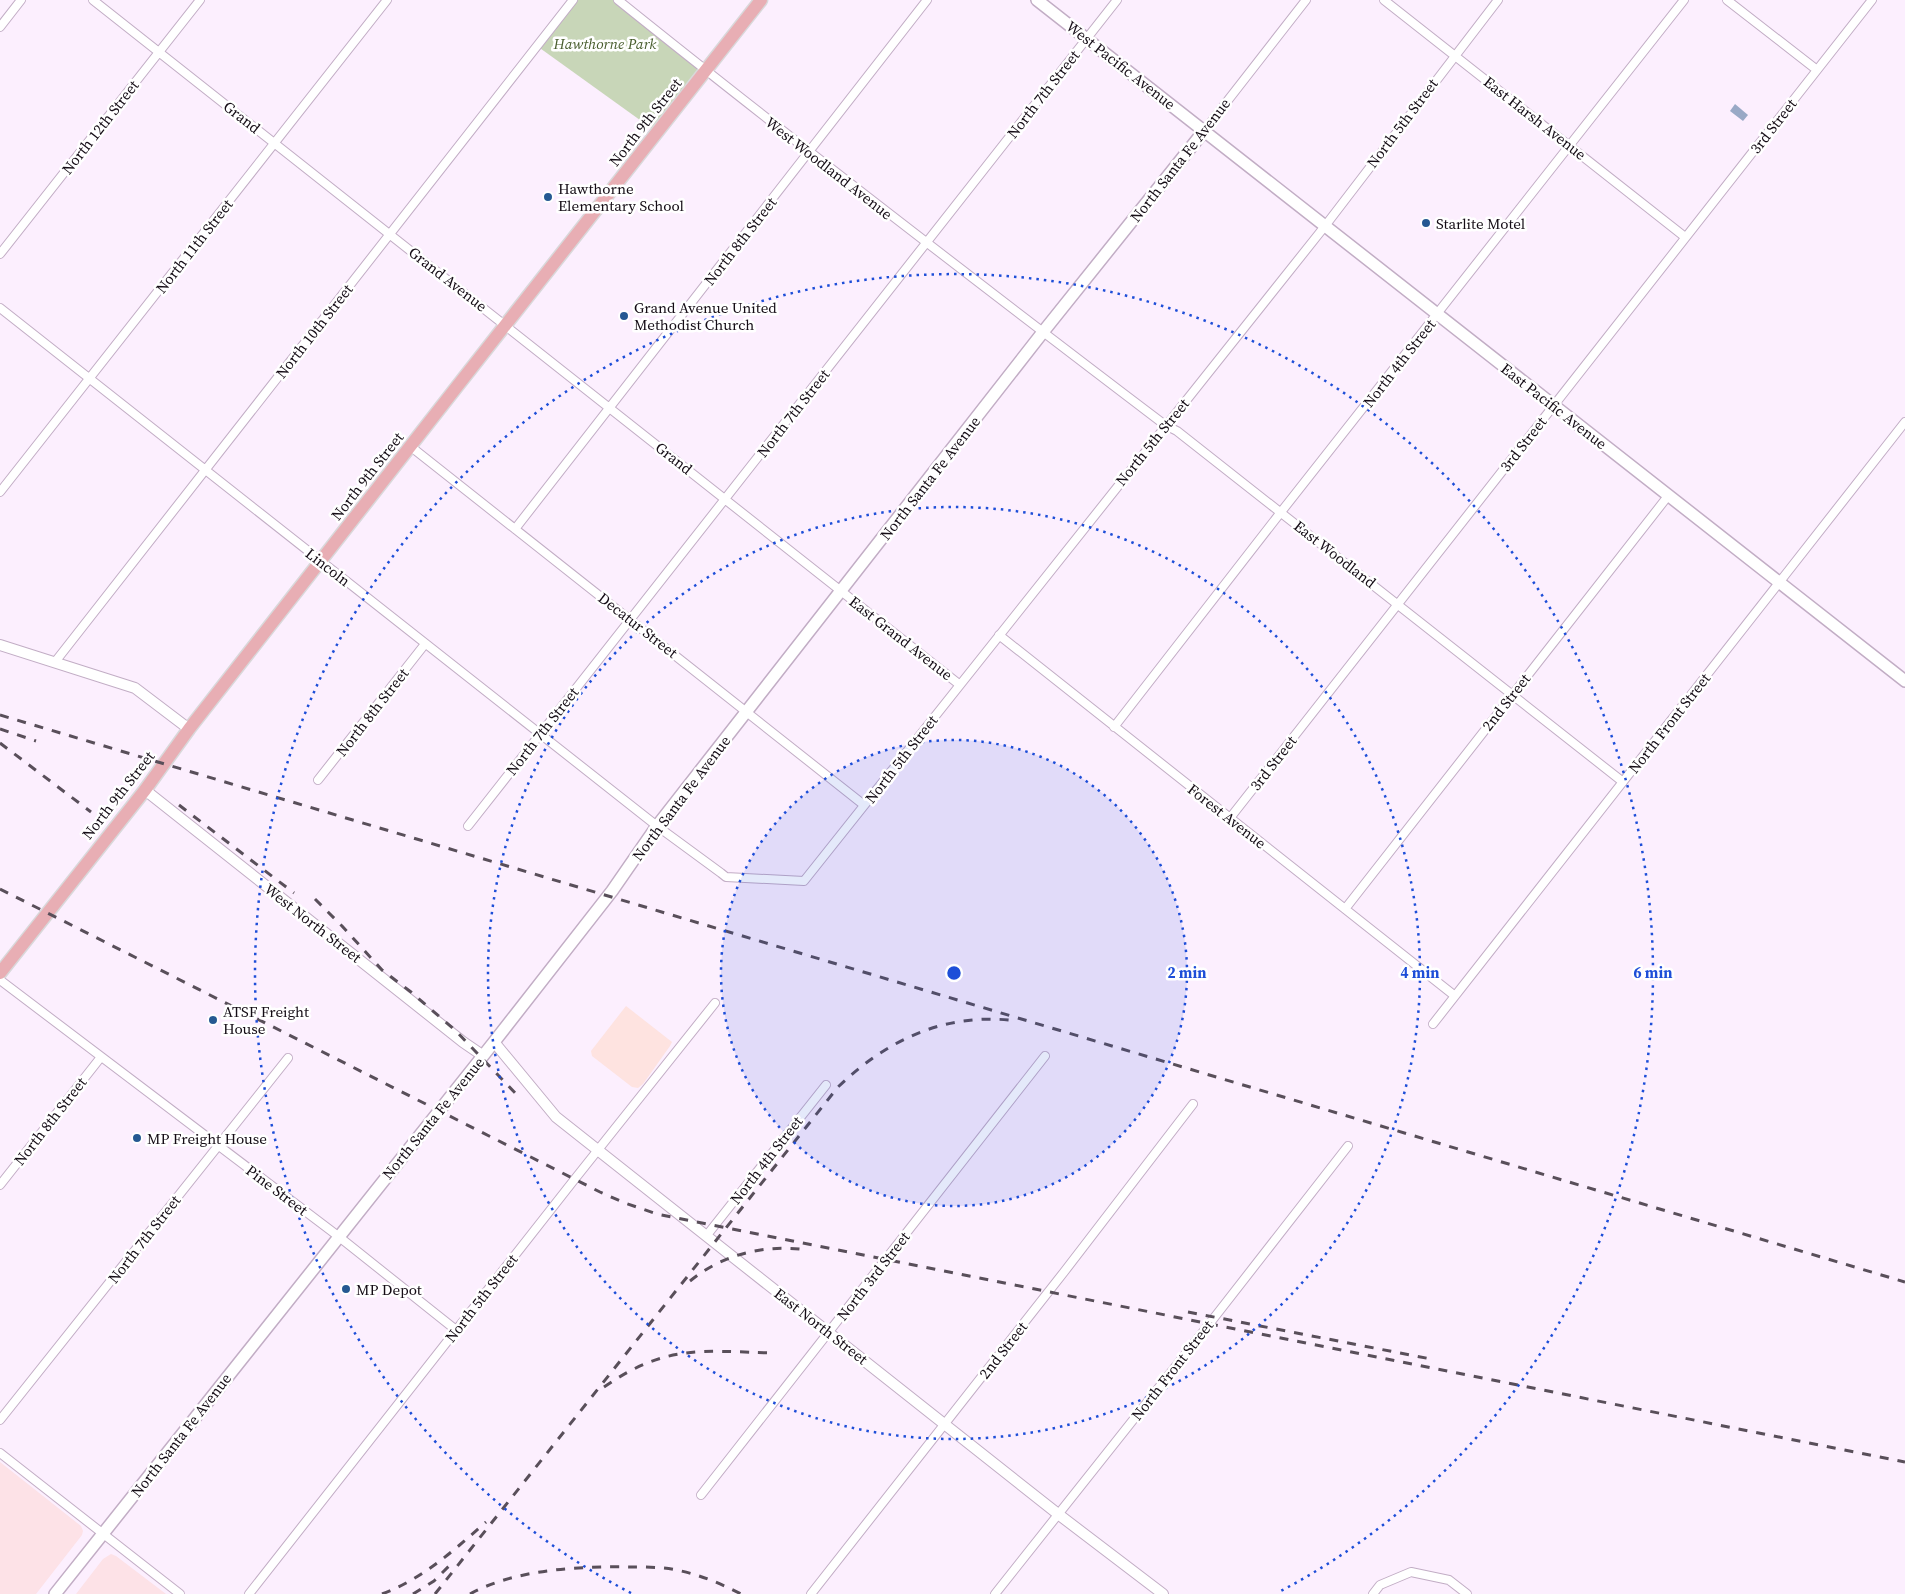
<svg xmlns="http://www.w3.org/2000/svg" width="1905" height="1594" viewBox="0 0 1905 1594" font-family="'Source Serif 4',serif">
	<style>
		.commercial { fill: #fde2e7 }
		.industrial { fill: #fee3e0 }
		.green { fill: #c8d6b8 }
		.water { fill: #99a9c6 }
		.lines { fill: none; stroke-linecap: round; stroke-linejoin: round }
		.minor-casing { stroke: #c2adc5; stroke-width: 10 }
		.tertiary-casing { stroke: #c2adc5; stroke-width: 12 }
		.secondary-casing { stroke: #c2adc5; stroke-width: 14 }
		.primary-casing { stroke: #d9d8da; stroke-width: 15 }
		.minor { stroke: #fff; stroke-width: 8 }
		.tertiary { stroke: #fff; stroke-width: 10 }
		.secondary { stroke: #fff; stroke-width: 11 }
		.primary { stroke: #e8aeb4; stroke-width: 12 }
		.rail { stroke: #594f5a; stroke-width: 3; stroke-dasharray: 9 9; stroke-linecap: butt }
		.ring { fill: none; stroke: #1d4ed8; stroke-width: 2.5; stroke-dasharray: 2.5 5 }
		.poi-dot { fill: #255992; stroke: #fff; stroke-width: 2 }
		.labels { text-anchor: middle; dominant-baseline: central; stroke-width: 5; stroke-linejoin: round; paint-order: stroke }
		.park-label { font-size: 15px; font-style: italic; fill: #485d2d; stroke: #fff }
		.street-label { font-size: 15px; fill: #140c15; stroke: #fff }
		.poi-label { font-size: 15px; fill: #140c15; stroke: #fff; text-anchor: start }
		.centre { fill: #1d4ed8; stroke: #fff; stroke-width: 2.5 }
		.ring-label { font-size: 15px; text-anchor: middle; font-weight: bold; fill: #1d4ed8; stroke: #fff; stroke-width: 5; stroke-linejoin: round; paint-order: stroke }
	</style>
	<rect width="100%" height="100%" fill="#fceffe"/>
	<path class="commercial" d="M0,1462L81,1526L83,1531L82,1535L36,1594H0Z
		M111,1554L116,1556L166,1594H76L103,1559Z"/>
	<path class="industrial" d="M626,1006L672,1042L670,1046L643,1084L638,1088L632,1087L592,1056L591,1051Z"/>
	<path class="green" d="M573,0H618L707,71L658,133L537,46Z"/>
	<path class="water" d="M1735,104L1748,115L1743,121L1730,111Z"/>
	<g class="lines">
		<g class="minor-casing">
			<path id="minor" d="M93,0L960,685
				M618,0C798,145 981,285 1165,425L1177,431L1623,782
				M1384,0L1685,237
				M1727,0L1817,70
				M0,27L21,0
				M1204,131L1306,0
				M0,254L200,0
				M0,308L657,826L721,873L726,877L804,881L1325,226L1498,0
				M410,446L864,805
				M0,492L387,0
				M515,529L927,0
				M999,635L1455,996
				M55,662L573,0
				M1114,727L1281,512L1684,0
				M318,780L425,644
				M1230,818L1872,0
				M468,826L1117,0
				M1345,909L1668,496
				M0,980L338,1236L456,1330
				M1433,1024L1905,422
				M0,1185L101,1057
				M707,1235L826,1085
				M0,1420L288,1058
				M0,1453L180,1594
				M701,1495L1045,1056
				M249,1594L574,1180L715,1003
				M811,1594L1064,1272L1193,1104
				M995,1594L1210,1323L1348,1146
				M1373,1594L1380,1585L1411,1572L1449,1580L1467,1594"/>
		</g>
		<g class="tertiary-casing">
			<path id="tertiary" d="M0,645L135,688L189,729
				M145,790L463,1042L482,1055
				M494,1042L556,1117L1058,1514L1163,1594"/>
		</g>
		<g class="secondary-casing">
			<path id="secondary" d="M1037,0L1905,681
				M55,1594L494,1042L612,891L657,826L1043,332L1204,131"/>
		</g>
		<g class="primary-casing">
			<path id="primary" d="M0,973L145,790L189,729L459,384L761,0"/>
		</g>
		<use href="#minor" class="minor"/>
		<use href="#tertiary" class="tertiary"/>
		<use href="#secondary" class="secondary"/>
		<use href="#primary" class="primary"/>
		<path class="rail" d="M0,715L1905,1282
			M0,729L36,741
			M0,743L91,812
			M179,805L294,893
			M0,889L600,1192L625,1203L657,1214L1905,1462
			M315,899L342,926L382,970L411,992L456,1031L519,1097
			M690,1281C723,1254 765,1244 807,1250
			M1188,1312L1431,1359
			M604,1387C666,1344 702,1351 772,1353
			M382,1594C424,1578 453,1551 486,1522
			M413,1594L434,1581L454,1561
			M435,1594L838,1087C886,1041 941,1014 1009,1020
			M470,1594C515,1569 581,1566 631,1567C646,1567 662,1567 677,1570C700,1575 720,1583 741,1594"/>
	</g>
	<circle cx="954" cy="973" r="233" fill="#1d4ed8" fill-opacity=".12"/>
	<g class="ring">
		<circle cx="954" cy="973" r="233"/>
		<circle cx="954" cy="973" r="466"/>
		<path d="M631 1593A699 699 0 1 1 1277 1593"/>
	</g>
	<g class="poi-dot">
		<circle cx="548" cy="197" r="5"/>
		<circle cx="1426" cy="223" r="5"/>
		<circle cx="624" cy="316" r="5"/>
		<circle cx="213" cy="1020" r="5"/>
		<circle cx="137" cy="1138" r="5"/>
		<circle cx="346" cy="1289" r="5"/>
	</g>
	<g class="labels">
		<g class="park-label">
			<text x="605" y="43">Hawthorne Park</text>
		</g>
		<g class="street-label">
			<text transform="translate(1121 65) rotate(38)">West Pacific Avenue</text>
			<text transform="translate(1043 94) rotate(-52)">North 7th Street</text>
			<text transform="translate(242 117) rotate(38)">Grand</text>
			<text transform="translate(1535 118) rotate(38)">East Harsh Avenue</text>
			<text transform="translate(645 122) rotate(-52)">North 9th Street</text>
			<text transform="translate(1402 123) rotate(-53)">North 5th Street</text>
			<text transform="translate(1773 126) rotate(-52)">3rd Street</text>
			<text transform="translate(100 127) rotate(-52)">North 12th Street</text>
			<text transform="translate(1180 160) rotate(-52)">North Santa Fe Avenue</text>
			<text transform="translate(829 168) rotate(38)">West Woodland Avenue</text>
			<text transform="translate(740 241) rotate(-52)">North 8th Street</text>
			<text transform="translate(194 246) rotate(-52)">North 11th Street</text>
			<text transform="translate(448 279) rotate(38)">Grand Avenue</text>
			<text transform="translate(314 331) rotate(-52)">North 10th Street</text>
			<text transform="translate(1399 363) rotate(-52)">North 4th Street</text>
			<text transform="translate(1554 406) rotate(38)">East Pacific Avenue</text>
			<text transform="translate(793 413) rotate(-52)">North 7th Street</text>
			<text transform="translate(1152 442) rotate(-51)">North 5th Street</text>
			<text transform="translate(1523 444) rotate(-52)">3rd Street</text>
			<text transform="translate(674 458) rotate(38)">Grand</text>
			<text transform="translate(367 476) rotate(-52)">North 9th Street</text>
			<text transform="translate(930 478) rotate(-52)">North Santa Fe Avenue</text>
			<text transform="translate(1335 554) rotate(38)">East Woodland</text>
			<text transform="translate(328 567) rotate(38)">Lincoln</text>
			<text transform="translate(638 625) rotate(38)">Decatur Street</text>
			<text transform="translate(901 638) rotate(38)">East Grand Avenue</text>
			<text transform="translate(1506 702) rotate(-52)">2nd Street</text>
			<text transform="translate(372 712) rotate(-52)">North 8th Street</text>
			<text transform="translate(1669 723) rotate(-52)">North Front Street</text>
			<text transform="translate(542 731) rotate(-52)">North 7th Street</text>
			<text transform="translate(901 759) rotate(-52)">North 5th Street</text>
			<text transform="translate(1273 763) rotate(-52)">3rd Street</text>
			<text transform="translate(118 795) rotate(-52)">North 9th Street</text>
			<text transform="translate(681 798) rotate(-53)">North Santa Fe Avenue</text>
			<text transform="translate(1227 816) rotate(38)">Forest Avenue</text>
			<text transform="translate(313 923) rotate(38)">West North Street</text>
			<text transform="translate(433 1118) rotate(-51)">North Santa Fe Avenue</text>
			<text transform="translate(50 1121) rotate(-52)">North 8th Street</text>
			<text transform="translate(766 1160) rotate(-52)">North 4th Street</text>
			<text transform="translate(277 1190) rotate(37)">Pine Street</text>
			<text transform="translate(144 1239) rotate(-52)">North 7th Street</text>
			<text transform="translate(873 1276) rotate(-52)">North 3rd Street</text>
			<text transform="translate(481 1298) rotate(-52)">North 5th Street</text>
			<text transform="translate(821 1326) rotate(38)">East North Street</text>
			<text transform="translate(1003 1350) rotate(-52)">2nd Street</text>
			<text transform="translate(1172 1370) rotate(-52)">North Front Street</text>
			<text transform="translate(181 1435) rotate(-52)">North Santa Fe Avenue</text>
		</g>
		<g class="poi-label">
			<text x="558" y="188">Hawthorne<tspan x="558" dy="17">Elementary School</tspan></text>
			<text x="1436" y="223">Starlite Motel</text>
			<text x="634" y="307">Grand Avenue United<tspan x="634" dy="17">Methodist Church</tspan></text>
			<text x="223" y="1011">ATSF Freight<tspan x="223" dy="17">House</tspan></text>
			<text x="147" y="1138">MP Freight House</text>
			<text x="356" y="1289">MP Depot</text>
		</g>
	</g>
	<circle cx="954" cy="973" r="8" class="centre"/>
	<g class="ring-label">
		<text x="1187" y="978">2 min</text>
		<text x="1420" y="978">4 min</text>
		<text x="1653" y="978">6 min</text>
	</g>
</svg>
